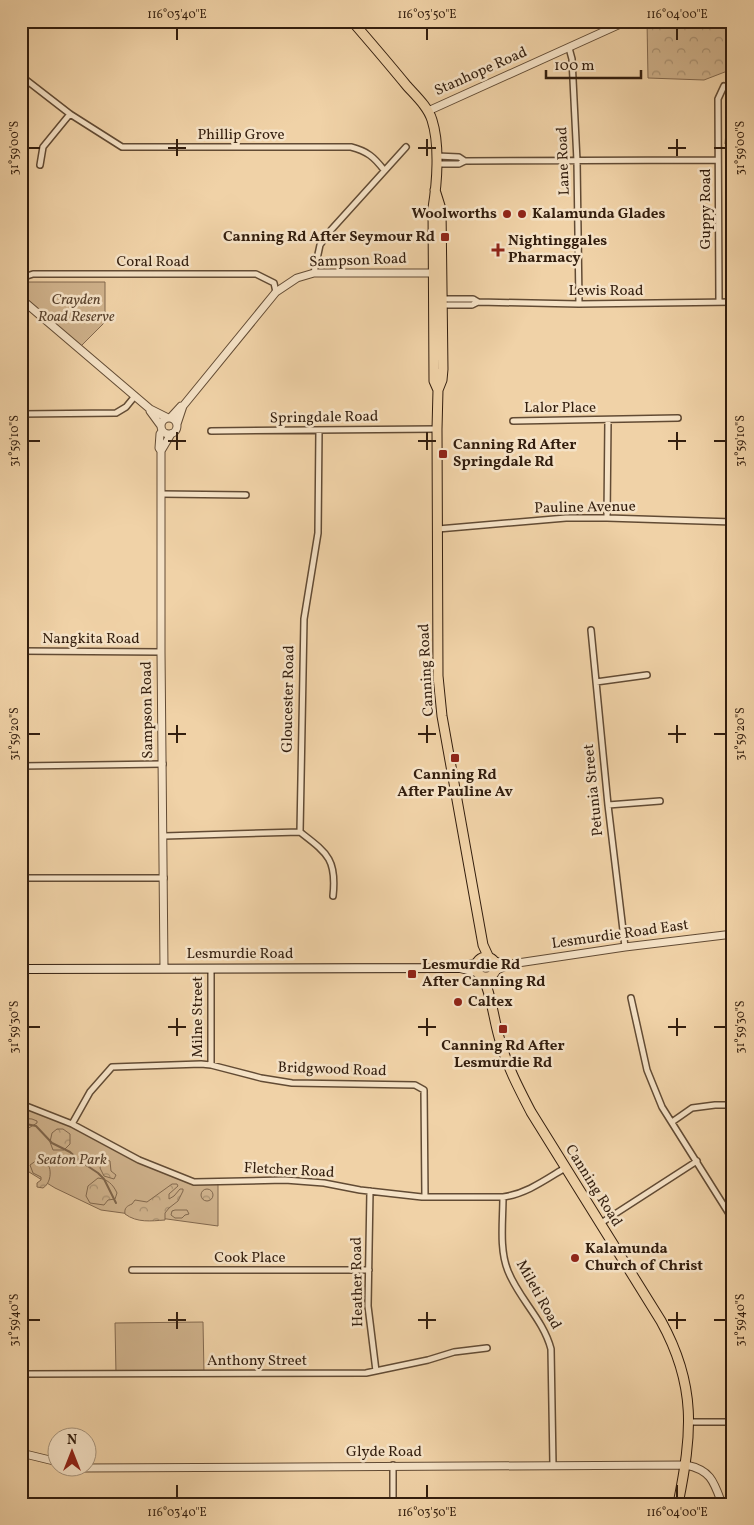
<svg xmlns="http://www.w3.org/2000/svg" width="754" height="1525" viewBox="0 0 754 1525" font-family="Vollkorn,serif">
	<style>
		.green { fill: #d0b38d; stroke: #82684e }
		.forest { fill: url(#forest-crowns); stroke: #82684e }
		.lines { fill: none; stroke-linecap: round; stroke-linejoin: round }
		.stream { stroke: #7e654b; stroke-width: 2 }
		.minor-casing { stroke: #624b34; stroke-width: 8 }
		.tertiary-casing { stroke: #624b34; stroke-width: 9 }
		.secondary-casing { stroke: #331e0e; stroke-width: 10 }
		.primary-casing { stroke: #331e0e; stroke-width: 11 }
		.minor { stroke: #f5e2c6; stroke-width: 5 }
		.tertiary { stroke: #f5e2c6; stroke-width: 7 }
		.secondary { stroke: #f5e2c6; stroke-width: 8 }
		.primary { stroke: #f0d2a7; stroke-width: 9 }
		.ticks { fill: none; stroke: #331e0e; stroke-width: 2 }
		.poi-dot { fill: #8f2418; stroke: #f5e2c6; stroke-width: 2 }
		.labels { text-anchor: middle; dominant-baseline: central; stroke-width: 5; stroke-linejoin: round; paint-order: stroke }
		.street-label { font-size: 15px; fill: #331e0e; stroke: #f5e2c6 }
		.poi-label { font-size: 15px; font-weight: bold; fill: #331e0e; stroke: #f5e2c6; text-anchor: start }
		.park-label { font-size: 15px; font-style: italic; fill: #5a432e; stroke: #f5e2c6 }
		.neatline { fill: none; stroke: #331e0e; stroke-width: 2 }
		.ticks-label { font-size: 12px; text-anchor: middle; fill: #331e0e }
	</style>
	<defs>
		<pattern id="forest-crowns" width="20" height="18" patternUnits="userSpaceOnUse" patternTransform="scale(1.25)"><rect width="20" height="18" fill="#d0b38d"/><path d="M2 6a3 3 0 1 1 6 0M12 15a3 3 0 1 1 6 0" fill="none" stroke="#a99172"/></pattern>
	</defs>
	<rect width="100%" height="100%" fill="#f0d2a7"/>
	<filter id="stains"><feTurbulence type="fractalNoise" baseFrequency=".004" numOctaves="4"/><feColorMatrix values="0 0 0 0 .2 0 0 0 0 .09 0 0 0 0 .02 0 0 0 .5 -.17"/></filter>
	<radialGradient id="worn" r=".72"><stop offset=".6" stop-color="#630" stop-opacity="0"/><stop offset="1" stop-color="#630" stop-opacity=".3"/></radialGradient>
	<path class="green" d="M28,282H105V322L80,347L21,298Z
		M21,1104L72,1124L139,1160L194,1182L218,1181V1226L101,1210L55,1188L21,1167Z
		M203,1322L204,1374H116L115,1323Z"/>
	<path class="forest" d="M647,21H733V73L730,70L704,80L648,78Z
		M733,103V146L725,144L728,108Z
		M21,1118L32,1119L37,1121V1123L27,1129L21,1130Z
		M57,1129H63L70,1134V1144L64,1150H53L50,1142L52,1133Z
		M40,1158C53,1161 53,1182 43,1188L37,1187V1183L41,1180V1177L33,1173L30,1165Z
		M106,1159L110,1161L111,1171L116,1175L114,1179L104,1176L100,1168L102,1160Z
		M98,1178C107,1179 113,1184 117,1193L115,1199L108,1200L104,1205L90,1203L86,1196L88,1186Z
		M172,1184H177L178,1186L169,1194V1199L174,1196L180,1189H183V1191L178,1201L169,1208L165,1213V1220C151,1221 137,1223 125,1214C124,1208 127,1206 132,1204L135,1200L147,1202Z
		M201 1195a6 6 0 1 1 12 0a6 6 0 1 1-12 0Z
		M175,1210H187L189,1214L185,1215L182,1218H175L171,1215L172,1211Z"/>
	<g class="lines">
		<path class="stream" d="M21,1123L36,1126L52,1143L70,1152L80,1161L98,1173L104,1179L116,1203"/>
		<g class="minor-casing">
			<path id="minor" d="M569,48L572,59L577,161L579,304
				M21,76L70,114L122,147H351C367,151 374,157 384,170
				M437,156L459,157L465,161
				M436,164H459L465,161L718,160
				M40,165L43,147L70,114
				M314,273L320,245L331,230L406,147
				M21,278L33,274H256L274,283L276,292
				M442,299H473L478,302L579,304L733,302
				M719,302L718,99L724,86
				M440,305H472L478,302
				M21,414L116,413L126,407L135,396
				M513,421L678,418
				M211,431L437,429
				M161,494L246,495
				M607,518L608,420
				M438,529L566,518H607L733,522
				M591,630L608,805L625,947
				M21,651L161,652
				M596,682L647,675
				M21,766L163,764
				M608,805L660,801
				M300,832C327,853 337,859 333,896
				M164,836L300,832L304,619L318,533L319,430
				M21,878H164
				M631,998L647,1070L662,1107L733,1220
				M211,1065V968
				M21,1104L72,1124L139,1160L194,1182L285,1180L324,1183L360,1190L422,1197H503C526,1194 545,1180 565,1168
				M672,1122L692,1108L715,1105H733
				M72,1124L90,1092L112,1067L201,1064L211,1065L261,1078L292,1083L415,1085L424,1090L425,1197
				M370,1191L368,1306L376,1371
				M503,1197C503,1221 499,1249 508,1271C519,1299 543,1319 551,1349L553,1465
				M601,1223L697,1161
				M21,1232L23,1234L25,1454
				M132,1270H369
				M24,1374L366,1373L428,1360L454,1352L487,1348
				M690,1422H733
				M393,1465V1504"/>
		</g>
		<g class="tertiary-casing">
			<path id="tertiary" d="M428,111L627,21
				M21,299L150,409L168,418
				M150,409V411L161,426
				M161 426a8 8 0 1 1 16 0a8 8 0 1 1-16 0Z
				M170,418L181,406H183L276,292L297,278L314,273H436
				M177,424L183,406
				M162,431L160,434L159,448L161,451V652L164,968
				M161,451L171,434
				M494,961L511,964L625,947L733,934
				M495,971L511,964
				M21,1453L58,1462
				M82,1468L686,1465C711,1470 714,1482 722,1504"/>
		</g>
		<g class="secondary-casing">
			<path id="secondary" d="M460,968L477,972
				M21,969L458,968L476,963"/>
		</g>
		<g class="primary-casing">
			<path id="primary" d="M352,21C371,43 389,64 407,86C416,96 428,107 432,120C440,145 437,183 433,208L434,381L438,390
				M435,190L441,209L443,369L442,380L438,390L437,429L438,676L442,716L483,945L489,958
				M476 967a10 10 0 1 1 20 0a10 10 0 1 1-20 0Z
				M483,977C492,997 493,1016 499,1037C506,1064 518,1087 531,1112L661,1321C697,1386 692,1434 678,1504"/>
		</g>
		<use href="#minor" class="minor"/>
		<use href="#tertiary" class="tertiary"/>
		<use href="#secondary" class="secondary"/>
		<use href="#primary" class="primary"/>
	</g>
	<path class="ticks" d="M177,28V40M427,28V40M677,28V40M177,139V156M427,139V156M677,139V156M28,148H40M168,148H186M418,148H436M668,148H686M714,148H726M177,432V450M427,432V450M677,432V450M28,441H40M168,441H186M418,441H436M668,441H686M714,441H726M177,725V743M427,725V743M677,725V743M28,734H40M168,734H186M418,734H436M668,734H686M714,734H726M177,1018V1036M427,1018V1036M677,1018V1036M28,1027H40M168,1027H186M418,1027H436M668,1027H686M714,1027H726M177,1312V1329M427,1312V1329M677,1312V1329M28,1320H40M168,1320H186M418,1320H436M668,1320H686M714,1320H726M177,1485V1498M427,1485V1498M677,1485V1498"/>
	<g class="poi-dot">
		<circle cx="507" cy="214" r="5"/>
		<circle cx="522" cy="214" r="5"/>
		<rect x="440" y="232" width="10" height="10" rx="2.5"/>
		<path d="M495.5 242.5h5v5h5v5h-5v5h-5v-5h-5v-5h5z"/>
		<rect x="438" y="449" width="10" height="10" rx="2.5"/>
		<rect x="450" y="753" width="10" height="10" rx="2.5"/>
		<rect x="407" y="969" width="10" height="10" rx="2.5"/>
		<circle cx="458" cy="1002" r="5"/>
		<rect x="498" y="1024" width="10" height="10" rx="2.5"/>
		<circle cx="575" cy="1258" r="5"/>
	</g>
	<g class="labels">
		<g class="street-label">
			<text transform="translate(481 72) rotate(-24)">Stanhope Road</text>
			<text x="241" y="135">Phillip Grove</text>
			<text transform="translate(564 161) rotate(-92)">Lane Road</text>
			<text transform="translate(706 209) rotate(-90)">Guppy Road</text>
			<text transform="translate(358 261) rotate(-2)">Sampson Road</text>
			<text x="153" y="262">Coral Road</text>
			<text x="606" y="291">Lewis Road</text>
			<text x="560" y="408">Lalor Place</text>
			<text transform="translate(324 418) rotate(-1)">Springdale Road</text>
			<text transform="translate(585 508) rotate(-1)">Pauline Avenue</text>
			<text x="91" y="639">Nangkita Road</text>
			<text transform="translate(427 670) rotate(-93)">Canning Road</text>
			<text transform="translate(289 699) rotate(-89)">Gloucester Road</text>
			<text transform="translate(148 710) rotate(-91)">Sampson Road</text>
			<text transform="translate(594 790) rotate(-96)">Petunia Street</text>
			<text transform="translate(620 935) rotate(-8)">Lesmurdie Road East</text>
			<text x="240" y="954">Lesmurdie Road</text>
			<text transform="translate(198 1017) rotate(-90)">Milne Street</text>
			<text transform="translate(332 1070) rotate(2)">Bridgwood Road</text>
			<text transform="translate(289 1171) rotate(3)">Fletcher Road</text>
			<text transform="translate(593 1186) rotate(58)">Canning Road</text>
			<text x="250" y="1258">Cook Place</text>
			<text transform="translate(358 1282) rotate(-91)">Heather Road</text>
			<text transform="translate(538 1295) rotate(61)">Mileti Road</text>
			<text x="257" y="1361">Anthony Street</text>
			<text x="384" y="1452">Glyde Road</text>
		</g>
		<g class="poi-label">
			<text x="497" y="214" text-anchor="end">Woolworths</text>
			<text x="532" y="214">Kalamunda Glades</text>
			<text x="435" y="237" text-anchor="end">Canning Rd After Seymour Rd</text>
			<text x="508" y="241">Nightinggales<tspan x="508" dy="17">Pharmacy</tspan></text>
			<text x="453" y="445">Canning Rd After<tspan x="453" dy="17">Springdale Rd</tspan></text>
			<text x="455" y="775" text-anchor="middle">Canning Rd<tspan x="455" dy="17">After Pauline Av</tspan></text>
			<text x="422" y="965">Lesmurdie Rd<tspan x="422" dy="17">After Canning Rd</tspan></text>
			<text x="468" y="1002">Caltex</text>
			<text x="503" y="1046" text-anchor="middle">Canning Rd After<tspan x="503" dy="17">Lesmurdie Rd</tspan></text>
			<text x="585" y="1249">Kalamunda<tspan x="585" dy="17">Church of Christ</tspan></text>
		</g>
		<g class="park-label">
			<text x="76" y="300">Crayden<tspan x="76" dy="17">Road Reserve</tspan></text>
			<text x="72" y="1160">Seaton Park</text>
		</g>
	</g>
	<rect width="754" height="1525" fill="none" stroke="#f0d2a7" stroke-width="55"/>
	<g transform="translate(72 1452)"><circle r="24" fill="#f5e2c6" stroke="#a7947c"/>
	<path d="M0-4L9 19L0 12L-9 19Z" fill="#8f2418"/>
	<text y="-8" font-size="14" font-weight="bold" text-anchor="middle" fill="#331e0e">N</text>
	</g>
	<path d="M546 70v8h95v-8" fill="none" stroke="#331e0e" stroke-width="2.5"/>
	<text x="554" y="70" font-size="15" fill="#331e0e" stroke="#f5e2c6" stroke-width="4" paint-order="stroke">100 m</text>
	<rect x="28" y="28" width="698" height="1470" class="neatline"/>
	<g class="ticks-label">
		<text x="177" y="18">116°03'40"E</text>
		<text x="427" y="18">116°03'50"E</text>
		<text x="677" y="18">116°04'00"E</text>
		<text transform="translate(14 148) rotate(-90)" y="4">31°59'00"S</text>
		<text transform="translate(740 148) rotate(-90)" y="4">31°59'00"S</text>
		<text transform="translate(14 441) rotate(-90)" y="4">31°59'10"S</text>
		<text transform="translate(740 441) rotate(-90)" y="4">31°59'10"S</text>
		<text transform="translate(14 734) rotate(-90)" y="4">31°59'20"S</text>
		<text transform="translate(740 734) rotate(-90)" y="4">31°59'20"S</text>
		<text transform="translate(14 1027) rotate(-90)" y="4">31°59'30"S</text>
		<text transform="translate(740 1027) rotate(-90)" y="4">31°59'30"S</text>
		<text transform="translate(14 1320) rotate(-90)" y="4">31°59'40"S</text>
		<text transform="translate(740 1320) rotate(-90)" y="4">31°59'40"S</text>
		<text x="177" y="1516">116°03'40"E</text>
		<text x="427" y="1516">116°03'50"E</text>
		<text x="677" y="1516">116°04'00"E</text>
	</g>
	<rect width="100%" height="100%" filter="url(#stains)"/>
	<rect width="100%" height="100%" fill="url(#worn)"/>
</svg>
